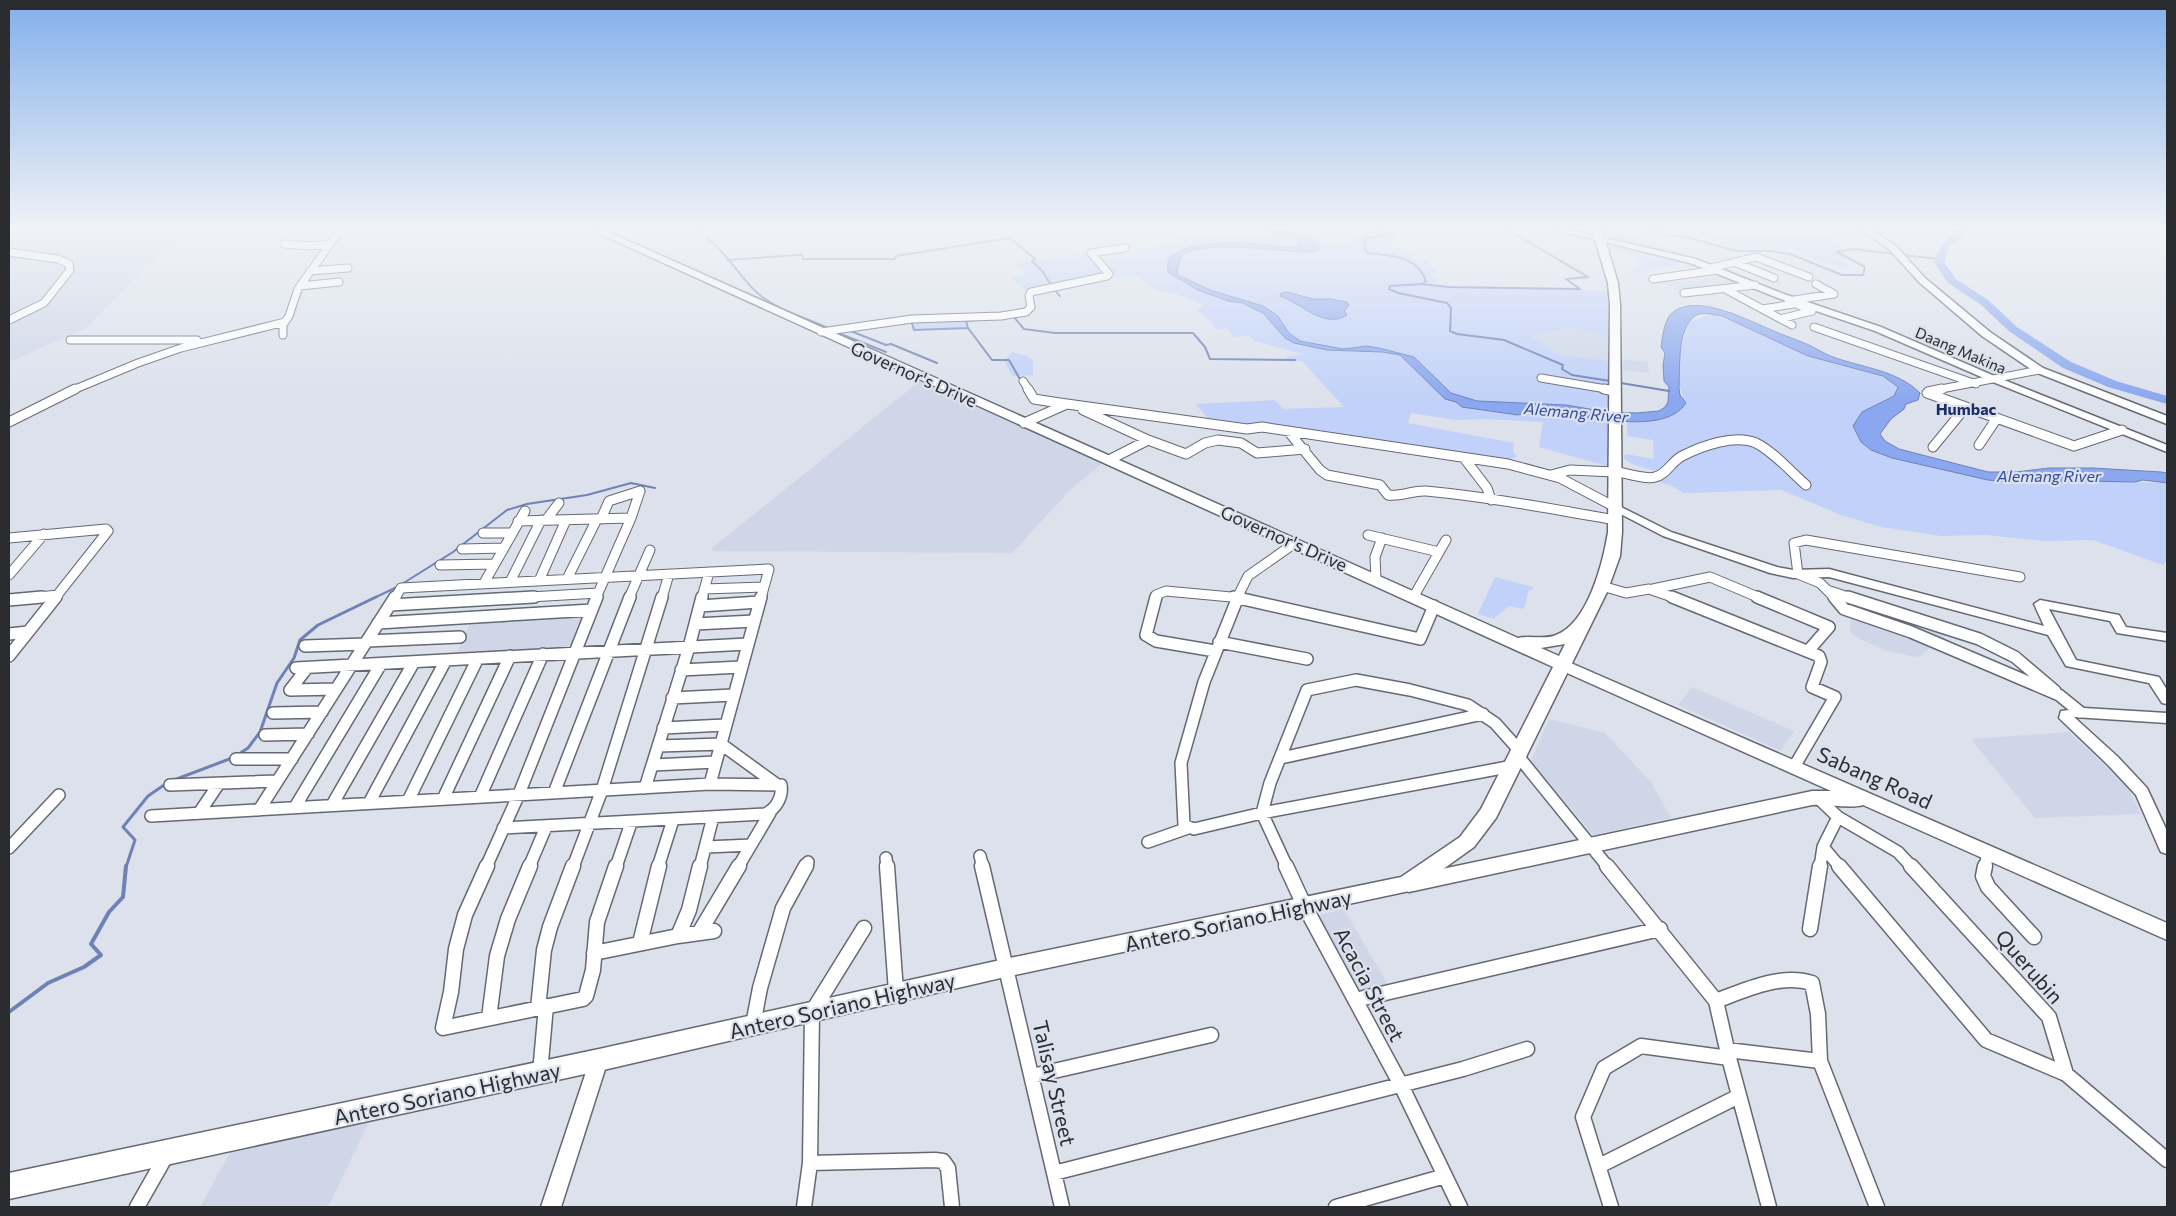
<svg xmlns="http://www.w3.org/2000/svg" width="2176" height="1216" viewBox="0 0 2176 1216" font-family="Commissioner,sans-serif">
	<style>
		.built { fill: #ced6e8 }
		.green { fill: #c1d1f9; fill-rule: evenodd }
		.water { fill: #8ba7ef; stroke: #6e82b6 }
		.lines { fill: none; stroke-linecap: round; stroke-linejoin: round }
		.stream-far2 { stroke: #6e82b6; stroke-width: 2 }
		.stream-far1 { stroke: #6e82b6; stroke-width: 3 }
		.stream { stroke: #6e82b6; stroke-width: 4 }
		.river { fill: #8ba7ef; fill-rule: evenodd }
		.minor-far3-casing { stroke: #656973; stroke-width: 9 }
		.minor-far2-casing { stroke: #656973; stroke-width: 11 }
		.minor-far1-casing { stroke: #656973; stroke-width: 14 }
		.minor-casing { stroke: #656973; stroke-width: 17 }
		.tertiary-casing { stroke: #656973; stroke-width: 3 }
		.secondary-casing { stroke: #656973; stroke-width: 3 }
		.primary-casing { stroke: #656973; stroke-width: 3 }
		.minor-far3 { stroke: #fff; stroke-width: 7 }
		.minor-far2 { stroke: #fff; stroke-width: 9 }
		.minor-far1 { stroke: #fff; stroke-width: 11 }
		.minor { stroke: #fff; stroke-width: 14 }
		.tertiary { fill: #fff; fill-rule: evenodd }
		.secondary { fill: #fff; fill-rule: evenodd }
		.primary { fill: #fff; fill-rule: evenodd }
		.labels { text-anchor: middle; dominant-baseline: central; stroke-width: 4.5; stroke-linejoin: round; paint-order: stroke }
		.far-street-label { font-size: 15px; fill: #2a2c30; stroke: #dce1ec }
		.far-neighbourhood-label { font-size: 16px; font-weight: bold; fill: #1c2d64; stroke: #dce1ec }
		.far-water-label { font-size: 16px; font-style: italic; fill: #314b9f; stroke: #dce1ec }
		.street-label { font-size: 18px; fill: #2a2c30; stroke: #dce1ec }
		.near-street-label { font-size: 21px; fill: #2a2c30; stroke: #dce1ec }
	</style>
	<rect width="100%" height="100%" fill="#dce1ec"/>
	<path class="built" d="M9,230H189L163,250L86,328L9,362Z
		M1727,276L1747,285L1681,293L1663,283Z
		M1572,327L1590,333L1610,335L1609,361L1557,354L1532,338V333L1539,334Z
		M1623,359L1648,362L1649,373L1623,370Z
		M920,381L1103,463L1073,487L1012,553L713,551L712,548Z
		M1852,597L1954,630L1918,657L1887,651L1860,639L1850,632Z
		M585,611L573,650L455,658L464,635L473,619Z
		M1692,687L1794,731L1781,751L1678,705Z
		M1549,719L1605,733L1651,782L1671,818L1593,835L1531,761Z
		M2069,732L2126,785L2141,814L2035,818L1971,739Z
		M1344,909L1388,985L1355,991L1313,917Z
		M369,1122L328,1207H200L231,1151Z"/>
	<path class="green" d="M1159,230H1270L1296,236L1299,242L1298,245C1291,249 1283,246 1275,246C1247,245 1197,239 1173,253L1168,272L1217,296L1228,301L1243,303L1264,314L1279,331L1294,343L1327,350L1382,352L1400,355L1445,399L1456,402L1462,407L1518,415L1531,412L1607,420V466L1539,447L1543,422L1485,419L1455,420L1411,413L1408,423L1514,443L1513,452L1517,456L1505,462L1208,418L1196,404L1275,400L1283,409L1344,407L1302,361H1288L1286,357L1303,354L1254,341L1248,335L1234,337L1227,328L1216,329L1210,320L1197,310L1204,305L1177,294L1157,291L1135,275L1117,278L1100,260L1139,255L1133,249L1182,244L1176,239L1167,240Z
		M1285,230H1303L1336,246H1353L1350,240L1352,237L1374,233L1373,230H1393L1397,235L1394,241L1389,242V245L1394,248L1402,247L1418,261H1426L1437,273L1430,274L1438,280L1431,286L1608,291L1610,335L1590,333L1572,327L1539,334H1532L1533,338L1557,354L1609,361L1607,412L1566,405L1488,403L1465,398L1451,393L1414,357L1360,347L1343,349L1300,341L1289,333L1283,321L1263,306L1210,290L1179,275L1177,270L1181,256L1196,250L1227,246L1286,251H1316L1318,243ZM1301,294L1313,299H1327L1345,308L1344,311L1347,315C1327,329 1304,306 1287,298Z
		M1603,230H1627L1621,233L1676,252L1673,253L1605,238Z
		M1691,230H1816L1829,236L1852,258L1839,260L1855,266L1838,268L1781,245L1753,249L1723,244Z
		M1605,241L1689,261L1636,274L1631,270L1642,263L1631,255L1611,251Z
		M1087,253L1106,272V275L1027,293L1012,277L1024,273L1014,264Z
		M1712,314L1742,325L1767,338L1778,341L1808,356L1888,376L1897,387L1894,396L1883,400L1861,442L1873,451L1892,458L1944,470L2054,482L2083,481L2163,483L2167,485V561L2163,565L2093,540L2044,541L1986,535L1941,536L1881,527L1841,515L1781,490L1684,493L1672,486L1653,480L1666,478L1668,475C1653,468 1636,469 1624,458L1625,454L1654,459L1653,440L1627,436V422H1644L1686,403C1672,378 1681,348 1688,322Z
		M913,320L966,321L968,328L914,330Z
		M1012,352L1027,356L1033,360V375L1012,376L1004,361Z
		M1495,577L1533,587L1532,590H1529L1524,609L1509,606L1494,619L1478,614Z"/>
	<path class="water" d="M1270,230C1287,230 1302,235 1318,243L1319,249C1306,260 1214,234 1181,256L1177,270L1178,275L1210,290L1263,306L1278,316L1289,333L1300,341L1343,349L1367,346L1379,348L1414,357L1451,393L1477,401L1566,405L1607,412L1637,413L1659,411L1665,407L1668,402L1669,387L1664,381L1663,365L1665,353L1661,347C1663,335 1664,316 1676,310C1702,295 1749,321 1774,331C1785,336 1798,340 1809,345C1817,349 1825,354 1833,357C1863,368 1897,370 1920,393L1918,400L1906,404L1904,409L1891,419L1880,434L1885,441L1899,449L1988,472H2016L2049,468H2093L2161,472L2167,473V483L2143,480L2135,482L2083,481L2018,483L1988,480L1892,458L1871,450L1861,442L1853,426L1862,412L1894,396L1898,387L1883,376L1808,356L1722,316C1715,315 1702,311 1695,316C1677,328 1680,367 1679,388L1680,395L1686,403C1666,434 1601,418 1570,415C1557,414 1544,413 1531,412L1518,415L1462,407L1456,402L1445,399L1400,355L1382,352L1327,350L1294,343L1285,338L1264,314L1243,303L1228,301L1198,290L1168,272V259C1193,235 1259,243 1291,248L1298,245L1299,241L1296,236Z
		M1287,292L1313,299H1331L1347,302L1349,305L1344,311L1347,315C1325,330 1299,302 1280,296L1281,293Z"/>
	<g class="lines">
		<path class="stream-far2" d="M698,230L703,235
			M1380,230L1384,234L1364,240L1366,242L1365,250L1368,253C1391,256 1417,255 1426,281L1422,284L1390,286L1389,289L1398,293L1447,303L1451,308L1450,331L1457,334L1504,340L1563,365L1562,369L1572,375L1610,381
			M1508,230L1588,277L1566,279L1580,289
			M1654,230L1669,236H1683L1736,251H1770L1790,254L1842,275H1863L1865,267L1837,252L1853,249L1896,254
			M706,237C728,253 740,279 761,296C780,311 807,318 828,328
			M1901,255L1940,259
			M727,260L798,255H802L803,259H895L896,256L1010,238L1035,259L1032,261L1043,272L1051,285
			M1422,284L1449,287L1580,289
			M1053,288L1060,296
			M1013,316L1024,329L1055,333H1193L1205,347L1210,359L1295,360
			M911,320L914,330L968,328
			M978,320L966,321L968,328L992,360H1009L1021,381
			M848,330L886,345L891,344L937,363
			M836,332L886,352
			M1621,383L1669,391
			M402,584L453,552L507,510L527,504L587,495L631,483L655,488
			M374,598L397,587"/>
		<path class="stream-far1" d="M239,754L248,748L260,732L277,683L294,658L300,640L318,625L376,597
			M174,780L232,758
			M126,867L135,840L123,827L148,796L167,783"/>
		<path class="stream" d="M9,1012L48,983L84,967L101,955L91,944L109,912L123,897L126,866"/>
		<path class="river" d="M1946,230H1965L1967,232L1949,247L1944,262L1956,279L1988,300L2017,327L2071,362L2116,381L2167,396V404L2108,387L2063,368L2009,331L1980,304L1948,283L1934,262L1942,244L1954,233Z"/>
		<g class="minor-far3-casing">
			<path id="minor-far3" d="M284,244L310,246L329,244
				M9,252L58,259L69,264L70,270L44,303L9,320
				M1734,262L1774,278
				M1711,268L1756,257L1809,277
				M310,271L348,268
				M1653,279L1717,270
				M300,286L339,282
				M1725,289L1792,325
				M1684,293L1755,285
				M1788,300L1812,311
				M1794,300L1834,294L1816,284
				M1762,309L1794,304
				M1780,319L1812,311
				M283,323V335
				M1814,327L1976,384
				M821,332L912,319L1001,316L1026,312L1031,307L1029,296L1031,292L1107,276L1109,274L1091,253L1125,248
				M70,340H197
				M1541,378L1612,390
				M1023,381L1029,390
				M73,390L138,363L181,348L285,322L289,316L298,289L340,230
				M1936,390L2039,370"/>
		</g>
		<g class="minor-far2-casing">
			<path id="minor-far2" d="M1028,389L1034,399L1066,404
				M1604,389L1615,391
				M1928,392L1942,389
				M1927,393L2074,446L2122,430
				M1083,410L1148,440
				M9,422L75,389
				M1024,423L1067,404L1247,429L1262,427L1508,464L1560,478L1615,507
				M1288,431L1320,470L1327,475L1380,485L1388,495C1401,497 1413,490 1426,491C1489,497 1553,509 1615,520
				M1979,445L1997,418
				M1933,447L1965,408
				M1464,458L1487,488L1491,500
				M1109,460L1148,440L1186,454L1205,443L1218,440L1241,443L1257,453L1305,449
				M1614,471C1624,473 1647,480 1655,477C1666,475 1672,461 1682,456C1702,446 1734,434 1756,443C1774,452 1791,472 1806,485
				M1551,475L1570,470L1614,472
				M631,518L640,491
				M601,519L609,501L640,491
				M546,520L559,503
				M518,521L631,518L596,598
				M483,533H511
				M1368,535L1439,552
				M9,538L106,529L108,531L55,598
				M462,549L504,548
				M440,565L495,564
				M9,575L44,534
				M567,579L597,519
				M1376,579L1375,557L1382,538
				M539,581L566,520
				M510,582L541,520
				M484,583L525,511
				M1602,586L1626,593L1649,589L1675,598
				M704,589L764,587
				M1653,589L1710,577L1760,598
				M1830,591L1851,598
				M1414,596L1446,540
				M29,598L58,595
				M395,598L401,588L769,569L761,598
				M513,598L598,593
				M629,598L650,550
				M662,598L669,574
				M702,598L709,572
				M1155,598L1156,595L1166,591L1242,598
				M1237,598L1248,576L1295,543
				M1835,598L1820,583L1798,574L1794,543L1806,540L2020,577"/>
		</g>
		<g class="minor-far1-casing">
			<path id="minor-far1" d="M1156,597L1146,635L1156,641L1215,651
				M1234,597L1420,639L1434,606
				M1238,597L1204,682L1181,763L1184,825L1194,829L1262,813L1513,766
				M1672,597L1819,656L1821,662L1812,687L1835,697L1794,767
				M1757,597L1829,627L1808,651
				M1834,597L1844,609L1911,632L2059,695L2080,712
				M1848,597L1979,639L2015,657L2055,691
				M9,600L42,597
				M390,605L534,597
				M700,606L759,602
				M378,623L592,610
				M695,624L754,621
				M9,634L28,632
				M367,641L460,637
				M1219,642L1307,659
				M305,646L365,644
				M9,656L56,597
				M296,668L747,644
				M307,668L290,690L336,689
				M681,670L741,667
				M672,698L733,695
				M273,713L322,712
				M663,728L725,725
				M265,735L308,734
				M659,746L721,744L776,784
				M1518,756L1608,867
				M1281,758L1483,714
				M236,759H292
				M653,765L716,762
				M710,784L761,597
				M170,785L277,781
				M645,788L689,647L702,597
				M554,793L630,597
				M480,797L543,654
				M1817,797L1838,817L1823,847L1820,867
				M443,799L510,656
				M408,801L478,658
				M369,803L446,660
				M332,805L414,662
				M295,807L381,664
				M259,810L395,597
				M199,813L218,785
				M151,816L710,784L781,785C783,797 776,809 765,814L503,828
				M1838,817L1898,852L1912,867
				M1148,842L1188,828
				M706,847L751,845
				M1823,847L1840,867
				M9,848L59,795
				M980,856L983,867
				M886,858L887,867
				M486,867L519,794L597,597
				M529,867L546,827
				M573,867L602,790L662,597
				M616,867L631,823
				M658,867L673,820
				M700,867L713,817
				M738,867L770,813
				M805,867L808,862
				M1287,867L1262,813L1270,783L1307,690L1356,680L1410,690L1468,705L1495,723L1520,751
				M1985,867L1988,852"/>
		</g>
		<g class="minor-casing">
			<path id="minor" d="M487,866L465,915L456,949L451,992L443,1028L583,999L586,996L593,970L597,922L616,866
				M887,866L896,992
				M982,866L1062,1207
				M1286,866L1304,905L1400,1083L1460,1207
				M1607,866L1716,1001L1729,1058L1769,1207
				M1839,866L1986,1040L2066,1074
				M1911,866L2049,1017L2066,1074L2167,1160
				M1985,866L1983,876L1988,887L2034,937
				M1810,929L1820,866
				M699,933L739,866
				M678,936L714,931
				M640,943L659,866
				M594,953L678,936L689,910L700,866
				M1355,1000L1660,929
				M1716,1001C1745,990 1781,973 1812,983L1818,1014L1820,1061
				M538,1008L544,950L550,927L573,866
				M489,1018L497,956L508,919L530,866
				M753,1025L760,988L783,908L806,866
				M1727,1050L1820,1061L1877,1207
				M540,1073L546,1006
				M1032,1076L1211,1035
				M810,1163L812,1012L864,928
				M1599,1166L1739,1096
				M1054,1173L1463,1069L1527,1049
				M137,1207L166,1156
				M804,1207L810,1163L935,1160L943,1161L948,1168L952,1207
				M1336,1207L1445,1176
				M1611,1207L1583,1117L1604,1068L1641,1046L1729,1058"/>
		</g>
		<g class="tertiary-casing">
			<path id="tertiary" d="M1556,230H1569L1696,259L1784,294L1881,327L1999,378L2167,445V452L1993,382L1875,331L1778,298L1690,263Z
				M1615,504L1671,532L1777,567L1793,570L1829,569L2044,626L2034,604L2040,600L2119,615L2126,627L2167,633V641L2117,633L2110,621L2049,609L2076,660L2159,677L2167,690V704L2162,703L2149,683L2066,666L2048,635L1829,577L1793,578L1770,573L1663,536L1611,509L1609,507Z
				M2084,708L2167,713V723L2074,717L2118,757L2147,788L2167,831V854L2161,852L2159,848L2136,795L2108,765L2059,718L2061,711Z
				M599,1052L606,1054L608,1060L561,1207H541L592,1054Z"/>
		</g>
		<g class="secondary-casing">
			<path id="secondary" d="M1862,230H1872L1896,246L1925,278L1990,332L2043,368L2167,416V424L2035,372L1982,336L1919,282L1890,250Z
				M1564,660L2167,923V940L1863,805C1851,809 1827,804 1812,805L1409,892L1402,889L1399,884L1402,879L1409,876L1812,791H1831L1558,669L1556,665L1558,661Z"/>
		</g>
		<g class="primary-casing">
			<path id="primary" d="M591,230H604L1518,638C1531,635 1544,640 1556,635C1588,623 1603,563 1608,532L1610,304L1608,283L1592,230H1602L1618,283L1620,304L1622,532L1620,556L1607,592L1496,818L1474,847L1414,890L1005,977L599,1071L9,1199V1173L599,1049L1005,959L1401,877L1460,837L1481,809L1553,667ZM1565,644L1559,656L1541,648Z"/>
		</g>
		<use href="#minor-far3" class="minor-far3"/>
		<use href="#minor-far2" class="minor-far2"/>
		<use href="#minor-far1" class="minor-far1"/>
		<use href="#minor" class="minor"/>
		<use href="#tertiary" class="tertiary"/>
		<use href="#secondary" class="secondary"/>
		<use href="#primary" class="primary"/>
	</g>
	<linearGradient id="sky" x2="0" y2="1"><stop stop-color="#83afeb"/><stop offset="0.57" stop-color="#eff2f6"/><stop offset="1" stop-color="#eff2f6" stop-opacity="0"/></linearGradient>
	<rect width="2176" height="400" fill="url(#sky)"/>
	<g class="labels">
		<g class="far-street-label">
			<text transform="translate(1961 350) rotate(23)">Daang Makina</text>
		</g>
		<g class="far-neighbourhood-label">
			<text x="1966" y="408">Humbac</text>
		</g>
		<g class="far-water-label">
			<text transform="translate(1576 412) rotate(5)">Alemang River</text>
			<text x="2049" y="475">Alemang River</text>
		</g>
		<g class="street-label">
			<text transform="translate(914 374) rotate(24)">Governor's Drive</text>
			<text transform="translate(1284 538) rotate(24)">Governor's Drive</text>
		</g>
		<g class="near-street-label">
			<text transform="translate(1875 777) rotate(24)">Sabang Road</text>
			<text transform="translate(1238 920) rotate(-12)">Antero Soriano Highway</text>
			<text transform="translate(2030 966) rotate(49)">Querubin</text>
			<text transform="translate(1370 984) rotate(62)">Acacia Street</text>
			<text transform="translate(842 1005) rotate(-13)">Antero Soriano Highway</text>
			<text transform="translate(1055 1083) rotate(77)">Talisay Street</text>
			<text transform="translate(447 1093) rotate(-12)">Antero Soriano Highway</text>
		</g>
	</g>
	<rect width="2176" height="1216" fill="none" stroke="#2a2c30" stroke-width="20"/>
</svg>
